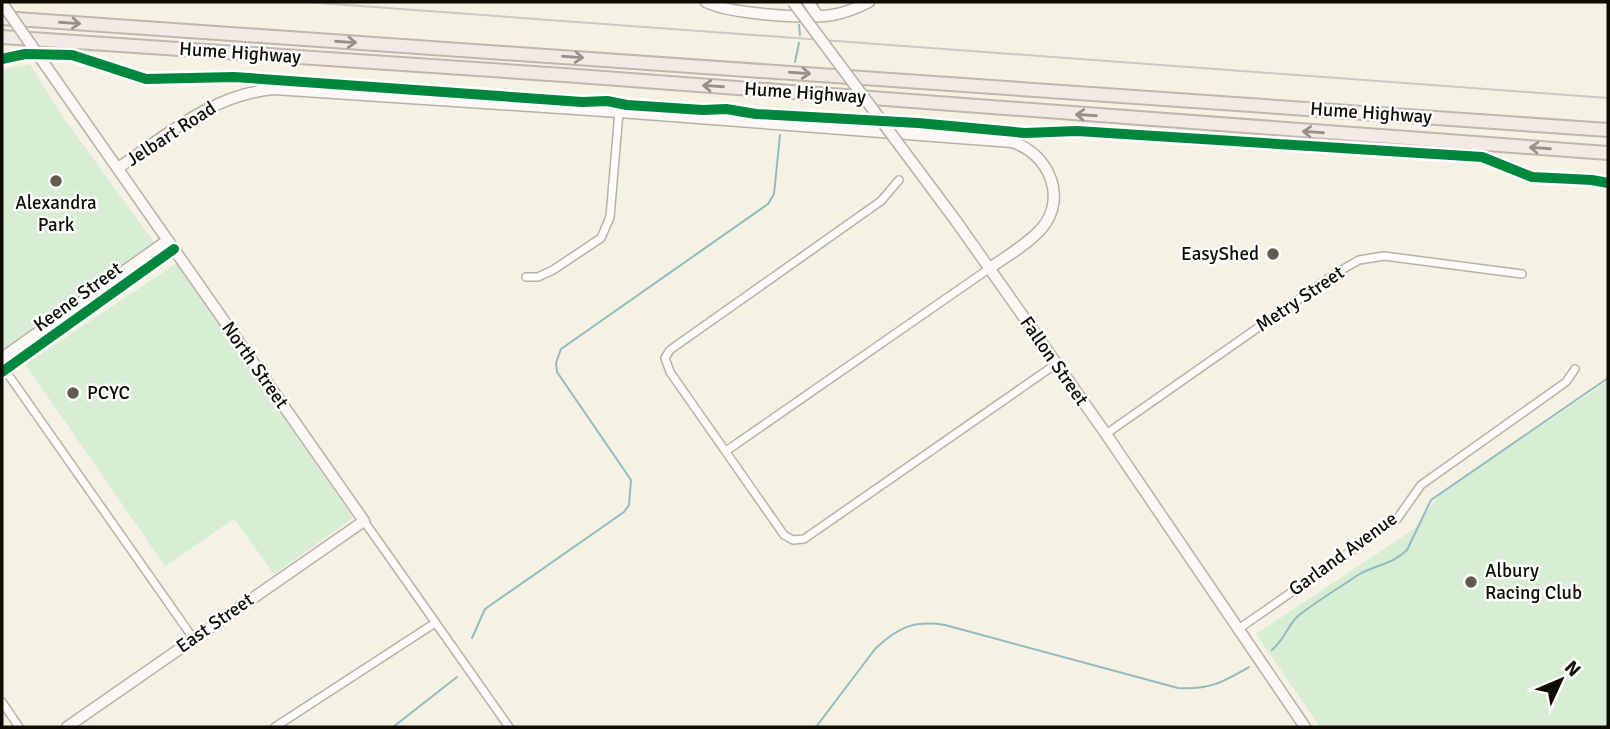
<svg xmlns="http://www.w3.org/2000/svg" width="1610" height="729" viewBox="0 0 1610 729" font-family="Signika,sans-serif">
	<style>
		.green { fill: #d7eed4 }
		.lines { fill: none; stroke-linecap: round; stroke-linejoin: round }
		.stream { stroke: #90bbc0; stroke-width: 2 }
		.street-casing { stroke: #b6b2a5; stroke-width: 10 }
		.secondary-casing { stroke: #b6b2a5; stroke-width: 13 }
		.highway-casing { stroke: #c0b6ad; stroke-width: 16 }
		.street { stroke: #fefdfb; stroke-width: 7 }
		.secondary { stroke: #faf7f5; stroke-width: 10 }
		.highway { stroke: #f3eae6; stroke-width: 12 }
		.rail { stroke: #cbc9c5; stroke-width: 2 }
		.secondary-bridge-casing { stroke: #b6b2a5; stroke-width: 13; stroke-linecap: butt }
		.secondary-bridge { stroke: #faf7f5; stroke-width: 10 }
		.cycleway-casing { stroke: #fff; stroke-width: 15 }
		.cycleway { stroke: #00873e; stroke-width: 10 }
		.oneway { stroke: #98918b }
		.poi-dot { fill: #605c51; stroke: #fff; stroke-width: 2.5 }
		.labels { text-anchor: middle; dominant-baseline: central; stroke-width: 5; stroke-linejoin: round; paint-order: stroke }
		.street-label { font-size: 19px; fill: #0f0c03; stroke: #fff }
		.poi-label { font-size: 19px; fill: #0f0c03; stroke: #fff; text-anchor: start }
	</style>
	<rect width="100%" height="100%" fill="#f6f2e3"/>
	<path class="green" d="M30,64L63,117L156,245L2,353V70Z
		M177,263L353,518L274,574L234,519L165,566L25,364Z
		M1608,381V727H1320L1256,634L1414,529L1441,493Z"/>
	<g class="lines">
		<path class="stream" d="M817,4L819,2
			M799,25L800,35
			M795,62L799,43
			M472,638L485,609L624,512L629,505L631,480L557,372L556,363L561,349L768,204L774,194L780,135
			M1272,650C1285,638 1285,631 1295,619C1304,609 1345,584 1358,575C1375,565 1393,564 1407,550L1431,500L1608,378
			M393,727L457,677
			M816,727L875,649C898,627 914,620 945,625L1178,688C1210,690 1223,682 1249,667"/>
		<g class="street-casing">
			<path id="street" d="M899,180L881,201L670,350L665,358L670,372L784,535L793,540L804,539L1056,364
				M526,277H538L553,270L601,238L610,217L619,112
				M5,370L193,638
				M1106,434L1336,273L1359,260L1384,256L1522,274
				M726,451L990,268
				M364,521L509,727
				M1237,630L1397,519L1421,485L1566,382L1575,369
				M2,702L19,727
				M275,727L435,623"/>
		</g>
		<g class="secondary-casing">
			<path id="secondary" d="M706,2C730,14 805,19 832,15C845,13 857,8 869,2
				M808,2L818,16
				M41,59L364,521L67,727
				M118,168C167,135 213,94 274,89L619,112L1012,142C1048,153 1068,197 1042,228C1028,244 1007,256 990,268
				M956,221L1106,434L1305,727
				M2,358L168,240
				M2,372L174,249"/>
		</g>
		<g class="highway-casing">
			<path id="highway" d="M2,18L1608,130
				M2,37L564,75L1608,153"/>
		</g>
		<use href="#street" class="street"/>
		<use href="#secondary" class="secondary"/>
		<use href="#highway" class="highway"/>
		<path class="rail" d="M306,2L1608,98"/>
		<g class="secondary-bridge-casing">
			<path id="secondary-bridge" d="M793,2L956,221
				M2,3L41,59"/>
		</g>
		<use href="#secondary-bridge" class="secondary-bridge"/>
		<g class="cycleway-casing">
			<path id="cycleway" d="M2,59L25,54L72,55L146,79L234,77L582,102L607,101L627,105L703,110L726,109L756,114L918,123L1025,133L1077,131L1482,157L1532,177L1592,180L1608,183
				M2,372L174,249"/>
		</g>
		<use href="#cycleway" class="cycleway"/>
	</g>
	<defs><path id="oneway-shaft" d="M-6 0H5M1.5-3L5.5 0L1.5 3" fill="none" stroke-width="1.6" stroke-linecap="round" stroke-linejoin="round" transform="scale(1.75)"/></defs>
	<g class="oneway">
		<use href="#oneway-shaft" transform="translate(70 23) rotate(4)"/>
		<use href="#oneway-shaft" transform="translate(346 42) rotate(4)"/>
		<use href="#oneway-shaft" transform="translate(573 57) rotate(4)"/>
		<use href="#oneway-shaft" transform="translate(800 73) rotate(4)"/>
		<use href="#oneway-shaft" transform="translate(713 86) rotate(-176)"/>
		<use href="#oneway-shaft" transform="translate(1086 115) rotate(-176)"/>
		<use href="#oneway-shaft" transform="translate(1313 132) rotate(-176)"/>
		<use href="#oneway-shaft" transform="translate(1540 148) rotate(-176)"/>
	</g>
	<g class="poi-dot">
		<circle cx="56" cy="181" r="7"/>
		<circle cx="1273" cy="254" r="7"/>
		<circle cx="73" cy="393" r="7"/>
		<circle cx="1471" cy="582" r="7"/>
	</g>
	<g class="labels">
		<g class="street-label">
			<text transform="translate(240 53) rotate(4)">Hume Highway</text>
			<text transform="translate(805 93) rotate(4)">Hume Highway</text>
			<text transform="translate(1371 113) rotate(4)">Hume Highway</text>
			<text transform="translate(171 134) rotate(-33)">Jelbart Road</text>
			<text transform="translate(78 297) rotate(-36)">Keene Street</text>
			<text transform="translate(1300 299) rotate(-34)">Metry Street</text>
			<text transform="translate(1054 361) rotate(55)">Fallon Street</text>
			<text transform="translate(255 365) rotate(55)">North Street</text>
			<text transform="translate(1343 554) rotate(-36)">Garland Avenue</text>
			<text transform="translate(215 623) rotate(-35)">East Street</text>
		</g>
		<g class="poi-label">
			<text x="56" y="203" text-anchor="middle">Alexandra<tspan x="56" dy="22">Park</tspan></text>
			<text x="1259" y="254" text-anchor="end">EasyShed</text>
			<text x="87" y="393">PCYC</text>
			<text x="1485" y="571">Albury<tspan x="1485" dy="22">Racing Club</tspan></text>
		</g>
	</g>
	<rect width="1610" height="729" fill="none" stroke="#0f0c03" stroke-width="7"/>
	<g transform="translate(1561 680) rotate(46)" stroke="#ffffff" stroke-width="5" paint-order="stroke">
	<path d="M0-5L12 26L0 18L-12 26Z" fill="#0f0c03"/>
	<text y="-10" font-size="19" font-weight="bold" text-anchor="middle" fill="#0f0c03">N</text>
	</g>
</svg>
